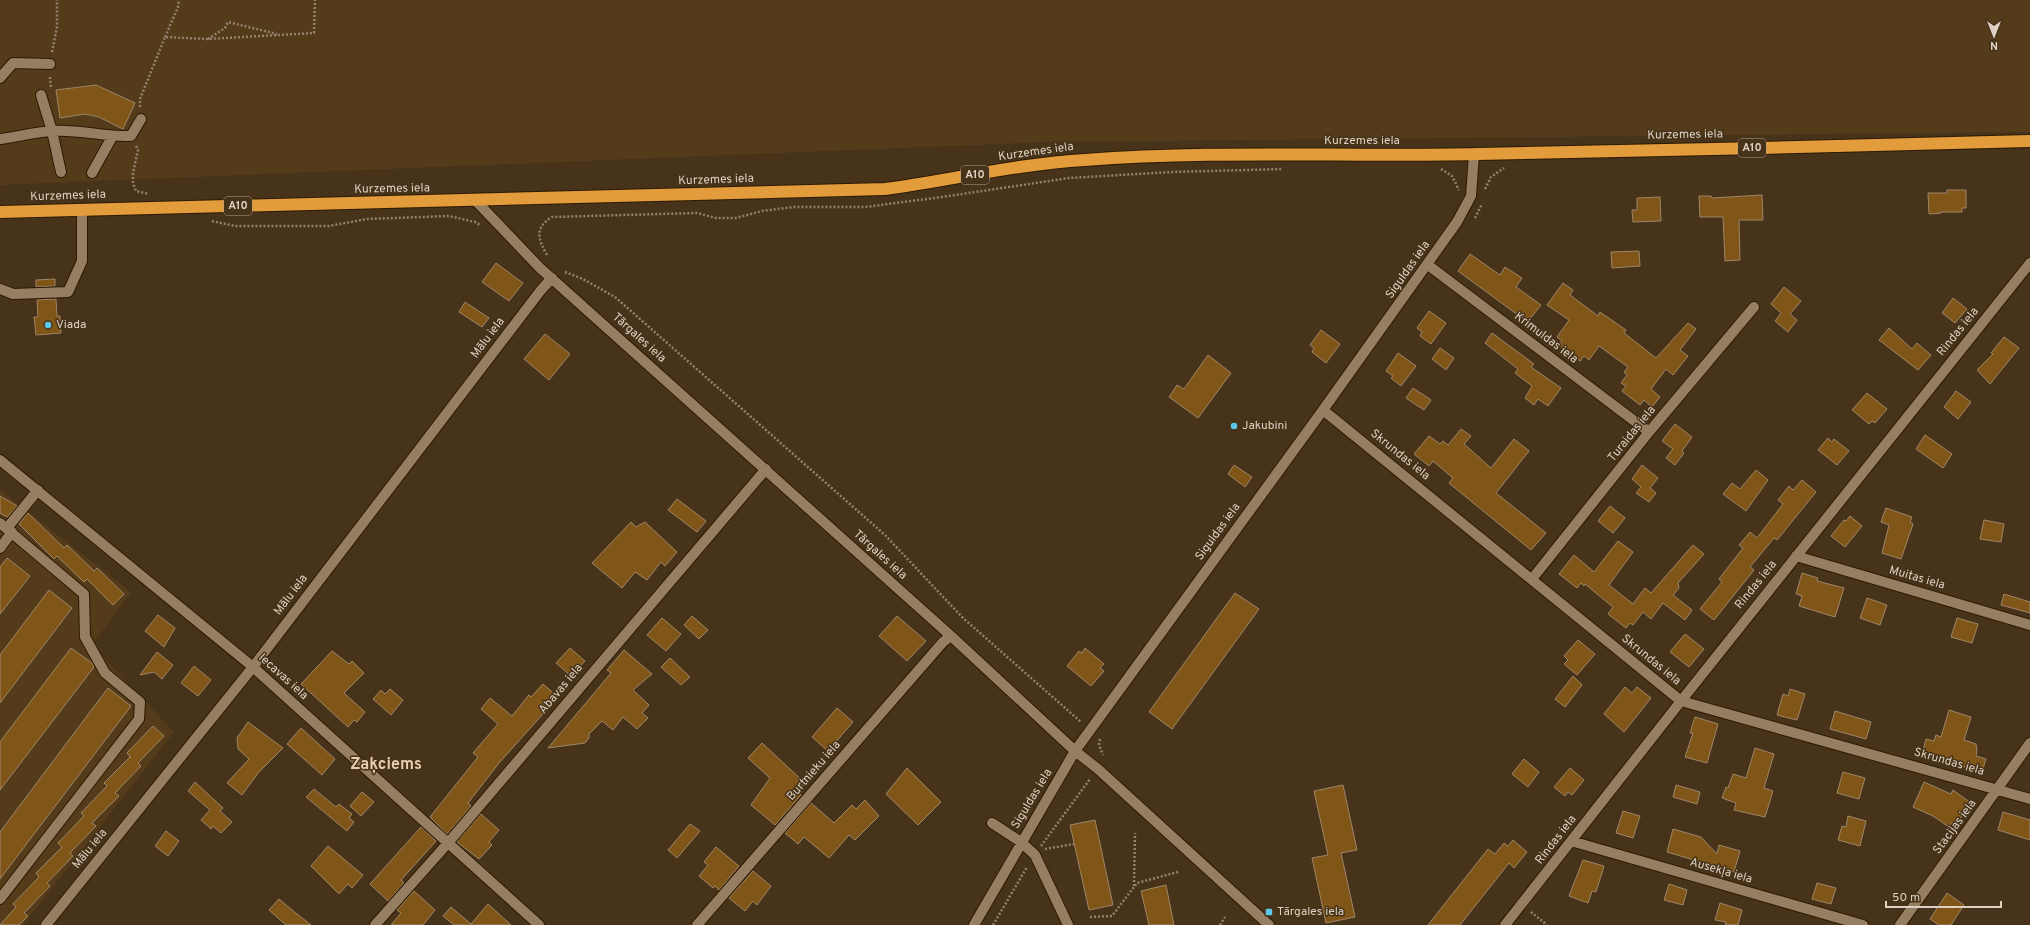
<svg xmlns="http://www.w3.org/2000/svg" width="2030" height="925" viewBox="0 0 2030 925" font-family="Overpass,sans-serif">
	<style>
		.built { fill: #543b1a }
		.building { fill: #805518; stroke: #9e866a }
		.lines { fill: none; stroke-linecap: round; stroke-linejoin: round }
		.minor-casing { stroke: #2d1a01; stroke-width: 12 }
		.highway-casing { stroke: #2d1a01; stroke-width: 14 }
		.path { stroke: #92826e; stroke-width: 2.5; stroke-dasharray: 2 2; stroke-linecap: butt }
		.minor { stroke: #967e63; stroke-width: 10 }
		.highway { stroke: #e29c3b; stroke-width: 12 }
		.poi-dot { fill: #5cc7e8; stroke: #473319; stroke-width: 1.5 }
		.labels { text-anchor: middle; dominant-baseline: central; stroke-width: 3; stroke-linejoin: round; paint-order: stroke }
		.shield { fill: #473319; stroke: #b1a290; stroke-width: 1 }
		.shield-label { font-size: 11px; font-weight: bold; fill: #ded1c3 }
		.street-label { font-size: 12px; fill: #ded1c3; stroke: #473319 }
		.poi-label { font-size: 12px; fill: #ded1c3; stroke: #473319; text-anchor: start }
		.district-label { font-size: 16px; font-weight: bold; fill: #e7ceb0; stroke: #473319 }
	</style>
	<rect width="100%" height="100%" fill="#473319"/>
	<path class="built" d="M0,0H2030V132L1047,142L0,185Z
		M0,490L131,592L92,645L174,732L23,925H0Z"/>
	<path class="building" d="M96,85L135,103L123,129L99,117L85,114L60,118L56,90Z
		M1947,190H1966V208H1962V212H1941V213L1929,214L1928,193H1947Z
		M1762,195L1763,220H1739L1740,260L1725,261L1723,217H1700L1699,196H1711L1712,198Z
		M1660,197L1661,221L1633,222L1632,210H1637V198Z
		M1639,251L1640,266L1612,268L1611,252Z
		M1470,254L1500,275L1505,267L1522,278L1516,287L1541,305L1529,320L1524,316L1522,318L1458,271Z
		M496,263L523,283L509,301L482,282Z
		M55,279V286L36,287V280Z
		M1563,283L1573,290L1570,295L1598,316L1600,312L1626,330L1624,333L1656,358L1688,323L1696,329L1680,350L1688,356L1673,375L1666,369L1651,389L1660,397L1652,407L1644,400L1640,405L1622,391L1626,386L1621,383L1627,375L1624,372L1628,367L1599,346L1589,360L1584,356L1580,361L1559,345L1562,341L1557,337L1569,320L1547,305Z
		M1784,287L1801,301L1790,314L1797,320L1788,332L1775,321L1781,313L1771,304Z
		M1953,298L1967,309L1955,323L1942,313Z
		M56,299L57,316H60L61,333L36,335L34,317H38L37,300Z
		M465,302L489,318L482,327L459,312Z
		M1429,311L1446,323L1431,344L1420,336L1422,332L1417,328Z
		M1889,328L1912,349L1917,343L1931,355L1918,370L1879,340Z
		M1321,330L1340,344L1326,363L1312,352L1314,348L1310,345Z
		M1492,333L1534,364L1531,367L1561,388L1548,406L1538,399L1534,405L1525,398L1532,386L1515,373L1518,369L1485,343Z
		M545,334L570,354L549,380L524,359Z
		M2004,337L2019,348L1990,384L1977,370L1993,354L1991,353Z
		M1440,348L1454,358L1446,370L1432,359Z
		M1398,353L1416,366L1401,386L1391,378L1393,376L1386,371Z
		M1208,355L1231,373L1198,418L1169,397L1177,385L1184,389Z
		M1413,388L1431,400L1424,410L1406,398Z
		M1956,391L1971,402L1958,419L1944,407Z
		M1867,393L1887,409L1875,423L1872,421L1869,424L1852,410Z
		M1675,424L1692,437L1682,451L1684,453L1675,465L1666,458L1673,449L1662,441Z
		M1461,429L1471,436L1464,444L1491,468L1514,439L1529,451L1496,493L1546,533L1531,550L1449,483L1453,478L1433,461L1429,466L1414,454L1429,436L1440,444L1443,441L1448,445Z
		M1925,435L1952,454L1943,468L1916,449Z
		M1828,438L1832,442L1834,439L1849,451L1837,465L1818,450Z
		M1234,465L1252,477L1245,487L1228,474Z
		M1642,465L1658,478L1650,488L1656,493L1649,502L1636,493L1641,487L1632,479Z
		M1756,470L1768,480L1746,511L1723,494L1732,483L1740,489Z
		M1802,480L1816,492L1777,540L1774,538L1750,567L1754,570L1714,620L1700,609L1722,582L1719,579L1743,548L1739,545L1750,532L1757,538L1783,504L1778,500L1789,486L1793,490Z
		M0,496L17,506L7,517L0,513Z
		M677,499L706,521L697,532L668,510Z
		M1610,506L1625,518L1613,533L1598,521Z
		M1886,508L1912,517L1910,522L1913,524L1901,559L1882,553L1889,525L1881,522Z
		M28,513L64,548L67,545L94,571L97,568L124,594L113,605L87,579L84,582L57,556L54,559L19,524Z
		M1850,516L1862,526L1845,547L1831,536L1844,520L1846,521Z
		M1984,520L2004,524L2001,542L1980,539Z
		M631,522L636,527L645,522L677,552L665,566L661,562L647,580L635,572L622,588L592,563Z
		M1618,541L1633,552L1609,585L1633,604L1645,588L1651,593L1693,545L1704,554L1678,583L1679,588L1673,595L1692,610L1685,620L1663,603L1651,619L1643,612L1633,625L1630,623L1626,628L1608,614L1613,607L1585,584L1584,586L1581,583L1577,588L1559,574L1574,555L1594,572Z
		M7,558L30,576L0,614V567Z
		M1802,573L1818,578L1817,581L1844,588L1835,617L1799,606L1802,596L1796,594Z
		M49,590L72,608L0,703V655Z
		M1235,593L1259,609L1172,729L1149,712Z
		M2004,594L2030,602V613L2001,605Z
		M1867,598L1887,605L1880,625L1860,618Z
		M158,615L175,628L164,647L145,631Z
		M692,616L708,630L699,639L684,625Z
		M897,616L926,641L907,661L879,636Z
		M662,618L681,634L666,651L647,635Z
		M1957,618L1978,624L1972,643L1951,637Z
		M1685,634L1704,649L1689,667L1670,652Z
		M1578,640L1595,654L1577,675L1564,664L1568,660L1564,656Z
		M71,648L92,663L94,667L0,790V742Z
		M570,648L585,661L571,676L556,663Z
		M1085,648L1104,664L1100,668L1104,671L1091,686L1067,666L1079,651L1082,653Z
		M624,650L652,674L633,690L649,705L642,713L648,718L637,729L623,717L613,730L602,721L589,734V738L585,743L548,748L611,673L607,670Z
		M332,651L349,664L352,661L364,673L344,693L365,712L357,722L354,720L348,727L301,684Z
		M157,652L173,665L162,679L154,672L140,675Z
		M670,658L690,677L681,685L661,667Z
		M194,666L211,680L198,696L181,683Z
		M1573,676L1582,685L1565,707L1555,699Z
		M543,684L558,697L499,763L468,803L471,806L447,834L430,817L478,757L473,753L498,724L481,709L490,698L512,716L529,695L531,697Z
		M1625,687L1632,693L1637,687L1651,698L1624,732L1604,714Z
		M108,688L131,706L0,879V832Z
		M390,689L403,700L391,715L373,699L381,690L385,694Z
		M1790,689L1805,694L1797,720L1777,715L1783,694L1788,696Z
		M837,708L853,722L828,751L812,737Z
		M1949,710L1971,717L1964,740L1976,744L1977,751L1976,756L1986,759L1982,772L1922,755L1926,739L1934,741L1936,735L1941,737Z
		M1835,711L1871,722L1866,739L1830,729Z
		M1695,717L1718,724L1707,763L1685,757L1693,733H1690Z
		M248,722L283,748L259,772L242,795L227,783L249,759L238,749L237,738Z
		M153,726L164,736L138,763L141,766L115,793L119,796L92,823L96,826L70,853L73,856L47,883L50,886L24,913L28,916L19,925H0L16,907L13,904L39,877L36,873L62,847L58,843L84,816L81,813L107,786L104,783L130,757L131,758L127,753Z
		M301,728L335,759L322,775L287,744Z
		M762,743L805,783L798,792L801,795L775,825L751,805L770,778L748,758Z
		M1755,748L1774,754L1764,788L1773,791L1765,817L1734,810L1736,803L1722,798L1726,787L1728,788L1733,774L1746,778Z
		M1524,759L1539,772L1528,787L1512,774Z
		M907,768L941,802L918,825L886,794Z
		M1570,768L1584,780L1572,795L1568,792L1565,796L1554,787Z
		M1843,772L1865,778L1859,799L1837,793Z
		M195,782L223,808L220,811L232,822L221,833L213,826L211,829L201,820L210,810L188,791Z
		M1924,782L1951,794L1953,790L1971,803L1956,825L1952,822L1949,827L1933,816L1913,807Z
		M1343,785L1357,850L1341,853L1355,917L1326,923L1312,858L1328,855L1314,791Z
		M1676,785L1700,792L1697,804L1673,797Z
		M314,789L336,807L339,804L352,814L349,818L354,822L347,831L306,797Z
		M362,792L374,802L361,816L350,806Z
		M865,800L879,816L855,840L849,835L829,858L804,837L798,844L785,833L811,803L834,823L852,805L856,809Z
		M1623,811L1640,816L1633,838L1616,833Z
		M2003,812L2030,820V840L1998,830Z
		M481,814L499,830L489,842L492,845L479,859L457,842Z
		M1848,816L1866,821L1860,846L1838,840L1842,826L1846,827Z
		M1095,820L1113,905L1089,910L1070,825Z
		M690,824L700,831L677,858L668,850Z
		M421,827L436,841L401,880L404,883L388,901L370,884Z
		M1673,829L1701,837L1717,854L1719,845L1740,851L1734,872L1667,852Z
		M166,831L179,841L168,856L155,846Z
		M1513,840L1527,852L1514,868L1509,863L1460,925H1428L1488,849L1495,854L1504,843L1508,846Z
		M328,846L363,875L352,888L348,884L339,894L311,866Z
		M716,847L739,866L719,890L715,886L713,888L699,876L708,865L704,862Z
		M1583,860L1604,866L1596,892L1592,891L1588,903L1569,896Z
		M753,871L771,886L757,905L753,901L745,911L729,898Z
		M1817,883L1836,888L1831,904L1812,899Z
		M1669,884L1687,890L1683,905L1664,900Z
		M1166,885L1174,925H1149L1141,891Z
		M414,891L435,910L423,925H391L401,913L397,910Z
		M1947,893L1964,905L1951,925H1939L1930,919Z
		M279,899L292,910L311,925H286L269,910Z
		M1720,903L1742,910L1738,925H1725L1726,922L1715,920Z
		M488,904L511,925H454L443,916L451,907L471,924Z"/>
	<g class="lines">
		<g class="minor-casing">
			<path id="minor" d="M0,78L13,63L50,64
				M41,95L52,131L61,172
				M0,139C17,137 35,132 52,131C79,129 104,137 131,136L141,119
				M92,173L112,137
				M476,201L540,268L951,636L1075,751L1098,769L1269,925
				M1428,265L1649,432
				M0,289L13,294L68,292L82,261V209
				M1323,410L1681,701L2030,799
				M0,460L253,667L539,925
				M0,523L84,594L85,637L105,673L140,702L139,719L0,899
				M7,528L38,490
				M0,548L12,532
				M1796,556L2030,625
				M1532,579L1649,432L1754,307
				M992,823L1021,842L1035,855L1068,925
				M1571,841L1863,925
				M46,925L253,667L541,290L552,278
				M375,925L448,843L766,469
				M697,925L943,642L951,636
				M974,925L1075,751L1323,410L1457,222L1471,196L1474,154
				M1505,925L1681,701L2030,263
				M1900,925L2030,743"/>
		</g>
		<g class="highway-casing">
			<path id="highway" d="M0,212L885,189C952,180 1017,164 1085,160C1215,150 1346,157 1477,154C1661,151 1846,146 2030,141"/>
		</g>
		<path class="path" d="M165,37L178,7L179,0
			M208,39L225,28L228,22L277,34
			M52,52L57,27V0
			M50,77L51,88
			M140,107V99L165,37L207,39L314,33L315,0
			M136,146L138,150L133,173V183L136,191L149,194
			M1441,169L1452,176L1459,190
			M1485,189L1491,177L1504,168
			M1475,218L1482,204
			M212,221L235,226H329L367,219L449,216L475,222L480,225
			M547,255C538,239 534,228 552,217L697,213L716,218H736L762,211L793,207H865L942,197L1069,178L1172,172L1283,169
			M565,272L583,279L615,297L885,535L963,618L1081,722
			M1100,739L1099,745L1103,755
			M1041,846L1090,779
			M1045,849L1074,844
			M1134,886L1135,833
			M1531,912L1547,925
			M1090,917L1112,916L1137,883L1178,872
			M993,925L1027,867
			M1220,925L1225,917"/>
		<use href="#minor" class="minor"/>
		<use href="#highway" class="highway"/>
	</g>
	<g class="poi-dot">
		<circle cx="48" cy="325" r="4"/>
		<circle cx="1234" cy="426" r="4"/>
		<rect x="1265" y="908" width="8" height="8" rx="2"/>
	</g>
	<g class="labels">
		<g class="shield">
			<rect x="1738" y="139" width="28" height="18" rx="3"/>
			<rect x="961" y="166" width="28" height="18" rx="3"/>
			<rect x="224" y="197" width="28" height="18" rx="3"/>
		</g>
		<g class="shield-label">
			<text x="1752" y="148">A10</text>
			<text x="975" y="175">A10</text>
			<text x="238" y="206">A10</text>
		</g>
		<g class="street-label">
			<text transform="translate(1685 135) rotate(-1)">Kurzemes iela</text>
			<text x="1362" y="141">Kurzemes iela</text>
			<text transform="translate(1036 152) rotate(-8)">Kurzemes iela</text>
			<text transform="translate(716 180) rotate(-2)">Kurzemes iela</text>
			<text transform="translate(392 189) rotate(-1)">Kurzemes iela</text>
			<text transform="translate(68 196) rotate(-2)">Kurzemes iela</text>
			<text transform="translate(1408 270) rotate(-55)">Siguldas iela</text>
			<text transform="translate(1958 332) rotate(-51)">Rindas iela</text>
			<text transform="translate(488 338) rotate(-53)">Mālu iela</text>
			<text transform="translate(639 338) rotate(42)">Tārgales iela</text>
			<text transform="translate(1546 338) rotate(37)">Krimuldas iela</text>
			<text transform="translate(1632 434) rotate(-51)">Turaidas iela</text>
			<text transform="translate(1400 455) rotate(39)">Skrundas iela</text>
			<text transform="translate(1218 532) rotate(-54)">Siguldas iela</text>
			<text transform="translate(880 555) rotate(42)">Tārgales iela</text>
			<text transform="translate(1917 578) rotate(16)">Muitas iela</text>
			<text transform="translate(1756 585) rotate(-51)">Rindas iela</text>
			<text transform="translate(291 595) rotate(-53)">Mālu iela</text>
			<text transform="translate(1651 660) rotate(39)">Skrundas iela</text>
			<text transform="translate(283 677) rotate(42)">Iecavas iela</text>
			<text transform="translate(561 689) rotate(-50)">Abavas iela</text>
			<text transform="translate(1949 762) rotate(16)">Skrundas iela</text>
			<text transform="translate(814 771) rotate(-49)">Burtnieku iela</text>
			<text transform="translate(1032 799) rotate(-59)">Siguldas iela</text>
			<text transform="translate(1955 827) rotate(-54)">Stacijas iela</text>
			<text transform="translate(1556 840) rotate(-52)">Rindas iela</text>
			<text transform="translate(90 849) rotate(-51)">Mālu iela</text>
			<text transform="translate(1721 871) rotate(16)">Ausekļa iela</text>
		</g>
		<g class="poi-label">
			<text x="56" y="325">Viada</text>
			<text x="1242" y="426">Jakubini</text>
			<text x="1277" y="912">Tārgales iela</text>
		</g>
		<g class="district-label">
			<text x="386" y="765">Zaķciems</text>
		</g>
	</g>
	<g transform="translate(1994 36) rotate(180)" stroke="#473319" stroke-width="3" paint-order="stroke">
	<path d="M0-3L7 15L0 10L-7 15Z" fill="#ded1c3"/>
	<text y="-6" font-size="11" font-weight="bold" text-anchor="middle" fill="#ded1c3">N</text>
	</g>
	<path d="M1886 901v6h115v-6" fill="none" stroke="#ded1c3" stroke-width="2"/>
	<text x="1892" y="901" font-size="12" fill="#ded1c3" stroke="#473319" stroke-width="3" paint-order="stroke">50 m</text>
</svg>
